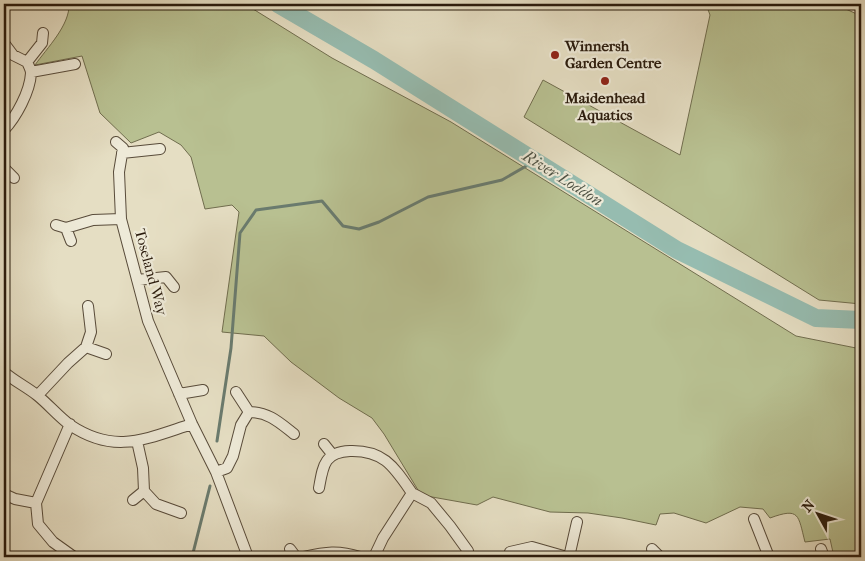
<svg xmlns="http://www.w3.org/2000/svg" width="865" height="561" viewBox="0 0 865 561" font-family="'IM FELL French Canon',serif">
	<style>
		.green { fill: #b8c091; stroke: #706d4e }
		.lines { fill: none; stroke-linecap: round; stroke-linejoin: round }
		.stream { stroke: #6a7b6e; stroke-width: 3 }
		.river { stroke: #96bcb0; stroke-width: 18 }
		.street-casing { stroke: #584b3a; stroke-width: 12 }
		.street { stroke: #eeead8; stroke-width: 10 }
		.poi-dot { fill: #8f2418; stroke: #eeead8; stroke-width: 2 }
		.labels { text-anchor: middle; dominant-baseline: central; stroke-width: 4.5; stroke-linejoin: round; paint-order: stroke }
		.poi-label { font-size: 15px; font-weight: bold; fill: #291a0c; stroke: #eeead8; text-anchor: start }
		.street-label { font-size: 15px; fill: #291a0c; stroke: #eeead8 }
		.water-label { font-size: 16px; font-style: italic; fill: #4f5345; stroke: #eeead8 }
	</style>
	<rect width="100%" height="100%" fill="#e5dec3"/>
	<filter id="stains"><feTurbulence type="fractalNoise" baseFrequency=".004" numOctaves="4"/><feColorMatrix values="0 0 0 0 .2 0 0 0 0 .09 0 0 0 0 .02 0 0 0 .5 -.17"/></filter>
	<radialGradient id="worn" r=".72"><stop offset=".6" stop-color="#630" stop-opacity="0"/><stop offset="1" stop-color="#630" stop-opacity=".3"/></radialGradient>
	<path class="green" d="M69,4H245L332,58L451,122L796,336L861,349V557H834L830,539L805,542C798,515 800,507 770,518L763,509L740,507L706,523L674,513L660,514L656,525L622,518L588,513L550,512L493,497L477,505L421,495L384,434L372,418L339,398L291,362L264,336L222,332L239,212L232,205L205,209L191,157L181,145L159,132L131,143L100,113L82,56L35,65C47,48 70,25 69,4Z
		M706,4H835L861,16V304L819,300L524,117L543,80L680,155L710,15Z"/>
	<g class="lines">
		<path class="stream" d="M217,441L231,348L240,233L256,210L322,201L343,226L359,229L379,222L428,197L502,180L535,161
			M192,557L210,486"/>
		<path class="river" d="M278,4L374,60L677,250L816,318L861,320"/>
		<g class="street-casing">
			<path id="street" d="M4,43L13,55L27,62
				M31,72L75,64
				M4,130C16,117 30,92 31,73C31,70 29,66 27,62L42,43L43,33
				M116,142L123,148L119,172L121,219L148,321L192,424L216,472L248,557
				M122,153L160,149
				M4,168L14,178
				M56,225L66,228L93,220L121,219
				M66,228L71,241
				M137,280L166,277L174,287
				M86,347L106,354
				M4,372C14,381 27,387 38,396C49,405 59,417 70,425C115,455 145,439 192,424
				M179,394L203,390
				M38,395L68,363L86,347L91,332L88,306
				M249,412C269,412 280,423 294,434
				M70,424L36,503L38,524L53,542L74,557
				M137,441L143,468L144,491L156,504L181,513
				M324,444L332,454
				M216,472L227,468L233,456L241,425L249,412L236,392
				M319,488C323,466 324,452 350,451C384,450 394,467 412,493
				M4,494L15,499L36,503
				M133,500L144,491
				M754,519L769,557
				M290,549L296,557
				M652,549L660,557
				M821,549L824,557
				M510,552L532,547L567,557
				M303,557C326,552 338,550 360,557
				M374,557L383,538L412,493L431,503L450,526L468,551
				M569,557L577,522"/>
		</g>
		<use href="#street" class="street"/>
	</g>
	<g class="poi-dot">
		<circle cx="555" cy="55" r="5"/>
		<circle cx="605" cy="81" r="5"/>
	</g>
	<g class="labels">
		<g class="poi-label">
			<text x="565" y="46">Winnersh<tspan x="565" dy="17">Garden Centre</tspan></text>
			<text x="605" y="98" text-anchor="middle">Maidenhead<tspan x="605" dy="17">Aquatics</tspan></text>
		</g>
		<g class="street-label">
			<text transform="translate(151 272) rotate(75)">Toseland Way</text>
		</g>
		<g class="water-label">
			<text transform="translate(563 178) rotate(32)">River Loddon</text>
		</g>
	</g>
	<rect width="865" height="561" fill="none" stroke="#e5dec3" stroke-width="20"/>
	<rect x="5" y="5" width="855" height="551" fill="none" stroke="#291a0c" stroke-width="2.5"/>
	<rect x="10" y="10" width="845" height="541" fill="none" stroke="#291a0c"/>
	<g transform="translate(818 514) rotate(310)" stroke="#eeead8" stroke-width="4" paint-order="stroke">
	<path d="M0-4L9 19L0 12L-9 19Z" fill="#291a0c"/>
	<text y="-8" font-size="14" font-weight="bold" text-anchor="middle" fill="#291a0c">N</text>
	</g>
	<rect width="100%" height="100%" filter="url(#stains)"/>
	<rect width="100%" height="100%" fill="url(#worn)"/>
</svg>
